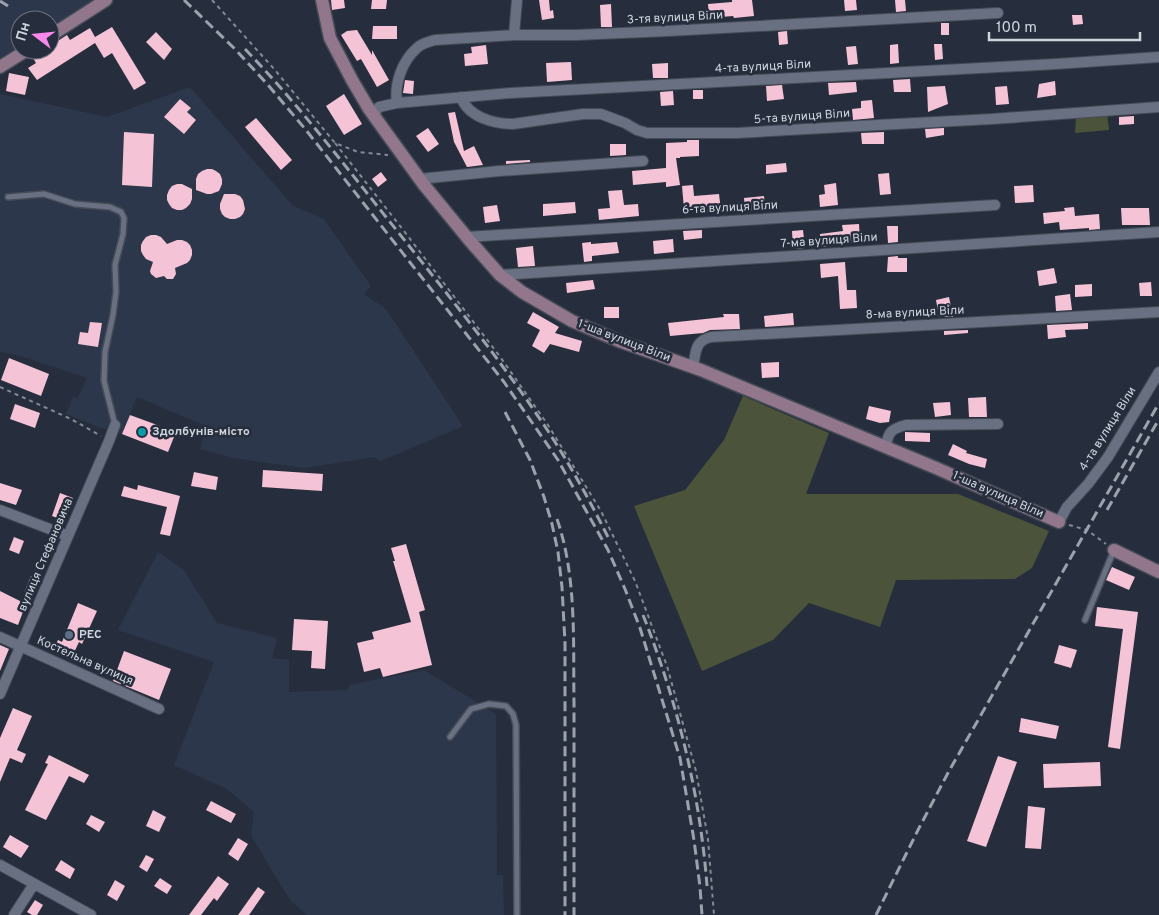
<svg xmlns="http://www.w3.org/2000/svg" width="1159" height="915" viewBox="0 0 1159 915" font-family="Overpass,sans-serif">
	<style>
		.built { fill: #2d374b }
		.green { fill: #4b533b }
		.building { fill: #f5c3d6 }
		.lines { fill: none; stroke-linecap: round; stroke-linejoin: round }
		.lane-casing { stroke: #454b57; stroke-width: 8 }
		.street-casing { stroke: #454b57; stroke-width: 12 }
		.secondary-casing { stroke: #454b57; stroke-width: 15 }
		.path { stroke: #838995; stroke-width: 2; stroke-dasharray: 4 4; stroke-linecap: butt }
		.lane { stroke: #687082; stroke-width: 5 }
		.street { stroke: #687082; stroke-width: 10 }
		.secondary { stroke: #91768c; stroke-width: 12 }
		.rail { stroke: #9ca1ac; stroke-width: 3; stroke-dasharray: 10 5; stroke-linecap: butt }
		.culture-dot { fill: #0f9aa8; stroke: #262e3d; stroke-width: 2 }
		.service-dot { fill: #5c6f8a; stroke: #262e3d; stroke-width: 2 }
		.labels { text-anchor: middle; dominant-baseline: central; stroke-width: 5; stroke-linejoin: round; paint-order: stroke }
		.street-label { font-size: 12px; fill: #cfd4dd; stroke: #262e3d }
		.poi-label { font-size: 12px; font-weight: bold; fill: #cfd4dd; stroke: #262e3d; text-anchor: start }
	</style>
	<rect width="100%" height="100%" fill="#262e3d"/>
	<path class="built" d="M0,0H93L78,11L50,28V20H20V46L0,58Z
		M190,87L293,206L324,219L371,286L364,294L386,309L463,426L381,461L374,457L305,468L233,458L200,449L206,426L137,397L122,434L99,427L66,414L73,397L78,398L87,378L20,356L0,352V94L107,117Z
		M158,552L184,570L217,623L277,638L272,658L289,660V692L348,690L349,685L424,670L496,714L497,875H503L504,915H307L291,901L266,861L251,835L254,812L227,789L174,765L214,662L118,630Z"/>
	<path class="green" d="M1107,113L1109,130L1075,133L1076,115Z
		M743,396L829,433L806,494H958L1049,531L1032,568L1015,579L896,580L880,627L809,603L773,640L702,671L634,506L685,490L724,440Z"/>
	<path class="building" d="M331,0H344L345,8L332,10Z
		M372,0H387L386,9H371Z
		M539,0H549L550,11L553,10L554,18L542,20Z
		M732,0H752L754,16L734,18L733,16L709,18L708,4L732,2Z
		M844,0H856L857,10L845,11Z
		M895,0H905L906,11L896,12Z
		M611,4L612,27H601L600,5Z
		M1072,15H1082L1083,24L1073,25Z
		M941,23H949V35H941Z
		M373,26H397V39H372Z
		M112,27L146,83L134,90L112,53L104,58L95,43L37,80L28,68L36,63L33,58L44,50H50V46L67,35L70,40L90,28L95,37Z
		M357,30L372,55V50L389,80L377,87L361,59L357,61L341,35L347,31Z
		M787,31L788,44L779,45L778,32Z
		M156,32L172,49L164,60L146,42Z
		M898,44L899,63L890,64V45Z
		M934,44H942L943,59L935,60Z
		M486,45L488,64L465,66L464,54L472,53L471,47Z
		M856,46L858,64L848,65L846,47Z
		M571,62L572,80L547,82L546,63Z
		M668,63V78H653L652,64Z
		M9,73L29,77L25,95L6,91Z
		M910,79L911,92H894L893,80Z
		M405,80L414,81L413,94L403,93Z
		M1055,81L1056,95L1037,98L1039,84Z
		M856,82L857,92L829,95L828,83Z
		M782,85L784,99L767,101L766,86Z
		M945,86L948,104L928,112L927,87Z
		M1007,86L1009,104L996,105L995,87Z
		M693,90H703V99H693Z
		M673,91L674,105L661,106L660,92Z
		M344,94L362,124L344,135L326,106Z
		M180,99L191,108L187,112L196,120L184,134L164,117Z
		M872,100L874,118L853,120L852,109L861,108V101Z
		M455,112L464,151L474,146L483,165L467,167L454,142L448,113Z
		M1134,116V124L1119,125V117Z
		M256,118L292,160L281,170L245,127Z
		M428,128L439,144L428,152L416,136Z
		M944,128V135L926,138L925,129Z
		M124,132L154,134L152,187L122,185Z
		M884,132V144H862L861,133Z
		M687,140H699V156L680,157V158H676L680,185L666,187V182L633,185L632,171L666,168V143L687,142Z
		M610,144H626V155L610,156Z
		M530,160V162L506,164V161Z
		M786,163L787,172L766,174V165Z
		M207,169H212L216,171L220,174L222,179V184L219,191L211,194H207L196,190V179L198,174L202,171Z
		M381,172L387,180L378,187L372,179Z
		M889,173L891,194L880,195L878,174Z
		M836,183L838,205L820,207L819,195L825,194L824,185Z
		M177,184H182L192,189V199L190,204L186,208L182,210H177L172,208L169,204L167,200V195L169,190L172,186Z
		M693,185L694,196L719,194L721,211L700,213L699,208L684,209L682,186Z
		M1033,185L1034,202L1015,203L1014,186Z
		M622,190L624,205L638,204L639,216L599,220L598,209L610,208L608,191Z
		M224,194H235L240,196L243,200L245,209L243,214L240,217L235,219H230L225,217L222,214L220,209V204Z
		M764,196L765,209L745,211L744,198Z
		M575,202L576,213L543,216V204Z
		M497,205L500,221L485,223L483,207Z
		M1074,207L1075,216L1099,214L1100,229L1089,230V228L1060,230L1059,222L1044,224L1043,213L1065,211L1064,208Z
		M1121,208H1149L1150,225H1122Z
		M859,224L860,241L821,247L820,234L843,231L842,225Z
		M887,226H898V242L888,243Z
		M702,230V238L684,240L683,231Z
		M803,230L805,248L793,249L792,231Z
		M151,235H156L161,237L167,244L177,240H182L187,242L190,245L192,250V255L190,260L187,263L175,268L176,274L173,279H167L164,276L156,278L151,274L150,271L153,262L146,259L143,255L141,251V245L143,241L146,237Z
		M673,239L674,252L654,254L653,241Z
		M591,242V244L617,242L619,253L592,256V261L584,262L582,243Z
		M533,246L535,266L518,267L516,248Z
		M898,256V258H907V272H887L888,257Z
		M845,262L847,290H856L857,308L840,309L838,276L821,278L820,264Z
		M1054,268L1057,283L1039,286L1037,271Z
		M593,280L595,289L567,293L566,283Z
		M1151,282L1152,296H1140L1139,283Z
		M1092,284V296L1075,297V285Z
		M1070,294L1072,310L1056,311L1055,296Z
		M949,297L953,317H939L936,300Z
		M604,307H619V318H604Z
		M533,312L559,327L555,333L582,341L579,352L550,344L544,353L532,346L540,330L527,323Z
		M793,313L794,325L765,327L764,316Z
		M723,314H739L740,329L710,330L703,333L670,336L668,323L724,317Z
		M90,322L102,323L98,347L78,344L80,332L88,333Z
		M1088,323V329L1065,330L1066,337L1048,339L1047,325Z
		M968,330V333L944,335V331Z
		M9,358L49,374L41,396L1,380Z
		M779,362V377L762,378L761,363Z
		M986,397L987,417H969L968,398Z
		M950,402L951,415L935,417L933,403Z
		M15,404L40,413L35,428L10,419Z
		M869,406L891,411L889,422L880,423L866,419Z
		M130,415L160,426L158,431L174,437L168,452L122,434Z
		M905,432L930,433V442L905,441Z
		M953,444L967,451L966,453L987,459L985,468L969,464L948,455Z
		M263,470L323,474L322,491L262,487Z
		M194,472L218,477L216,490L191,486Z
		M0,483L22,490L16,505L0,500Z
		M138,485L180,496L170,536L160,534L167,507L121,496L124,486L137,490Z
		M60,493L73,498L65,521L52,516Z
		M14,537L24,541L19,554L9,550Z
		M406,544L425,610L419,612L432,665L383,677L380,668L364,672L357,643L374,639L372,632L411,622L393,561H395L391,548Z
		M1112,567L1135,577L1129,590L1106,580Z
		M31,576L40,579L32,596L24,593Z
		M0,591L26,604L18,625L0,618Z
		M78,603L97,611L82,644L79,642L71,659L53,650L58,640L62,642Z
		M1097,607L1138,612L1120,749L1108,747L1123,629L1095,626Z
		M294,619L328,621L325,669L311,668L312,651L292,650Z
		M0,645L9,649L0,671Z
		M1059,645L1077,650L1071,668L1054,663Z
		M124,651L171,669L159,700L113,681Z
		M13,708L32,716L17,750L26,754L22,763L10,758L0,782V738Z
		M1021,718L1059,726L1056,739L1019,732Z
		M49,755L89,775L84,783L69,776L46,820L25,810L48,764L45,763Z
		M998,756L1017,762L986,847L967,841Z
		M1100,762L1101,786L1044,788L1043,764Z
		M211,801L236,814L231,823L206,810Z
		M1028,806L1045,808L1041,849L1025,848Z
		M153,810L166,817L159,832L146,826Z
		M91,815L105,822L99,832L86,824Z
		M10,835L29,846L21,858L3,847Z
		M238,838L248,844L238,861L228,854Z
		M146,855L154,859L147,872L139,867Z
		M61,860L75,869L70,879L55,870Z
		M218,876L229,884L217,901L214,898L201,915H189Z
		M160,878L172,886L167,894L154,886Z
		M115,880L125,886L117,901L107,895Z
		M258,887L265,892L249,915H238Z
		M35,900L43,905L37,915H32L27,912Z"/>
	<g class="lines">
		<g class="lane-casing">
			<path id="lane" d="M8,197L44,194L75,204L110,207L121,212L124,218L123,234L115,265L116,292L113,315L105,352L104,381L115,425
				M1085,620L1114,550
				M450,737L471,709L489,704L506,706L513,714L516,725L517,915"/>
		</g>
		<g class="street-casing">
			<path id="street" d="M514,35L517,0
				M461,97C468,117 494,124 513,124L583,114H601L625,123L637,130L647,133H737L878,125L992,119L1159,107
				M397,103C394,84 402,61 417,48C422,43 428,42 435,40L514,35H576L668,31L998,13
				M373,115L379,107L397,103L511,93L1056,64L1159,57
				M419,179L499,171L643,161
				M466,237L995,205
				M500,275L1159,232
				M693,367C696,353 694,341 711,337L1159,312
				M886,447C888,432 891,429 906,425L998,424
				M0,510L68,536
				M1059,522L1067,507L1088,484L1108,457L1159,372
				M0,637L159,709
				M0,694L109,441L115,425
				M0,865L91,915
				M14,915L34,884"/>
		</g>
		<g class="secondary-casing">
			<path id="secondary" d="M322,0L330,38L352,80L369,109L424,185L470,241L500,275L522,292L572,321L619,341L701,370L936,468L1059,522
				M50,36L106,0
				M0,67L27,50
				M1114,550L1159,572"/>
		</g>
		<path class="path" d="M212,0L275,70L335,143L358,152L388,155
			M335,143L404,231L501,358L548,425L601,511L635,581L667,666L696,771L708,839L714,915
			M0,387L71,419L101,436
			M1069,525L1087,530L1106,544"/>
		<use href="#lane" class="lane"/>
		<use href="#street" class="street"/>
		<use href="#secondary" class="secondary"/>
		<path class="rail" d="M184,0L235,49L268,85L306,130L504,382L558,460L584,507L608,550L625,589L640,628L680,758L694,840L700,887L702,915
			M0,1L8,6
			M245,49C300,106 348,170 398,232C448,295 499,358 544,425C568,461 589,499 608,537
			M505,412L530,460L544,497L552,524L558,552L562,587L565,643V915
			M1107,510L1159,419
			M557,519C577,577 573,642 574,703C574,774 574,844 574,915
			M643,615C677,701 700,793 707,886
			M876,915L918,830L949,771L1159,403"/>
	</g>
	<circle class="culture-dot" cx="142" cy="432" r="5"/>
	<circle class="service-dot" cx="69" cy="635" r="5"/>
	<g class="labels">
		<g class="street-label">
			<text transform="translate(675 18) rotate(-3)">3-тя вулиця Віли</text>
			<text transform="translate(763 67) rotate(-3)">4-та вулиця Віли</text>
			<text transform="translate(802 117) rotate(-4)">5-та вулиця Віли</text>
			<text transform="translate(730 208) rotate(-3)">6-та вулиця Віли</text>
			<text transform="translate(829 241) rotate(-4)">7-ма вулиця Віли</text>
			<text transform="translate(915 313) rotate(-3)">8-ма вулиця Віли</text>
			<text transform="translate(624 341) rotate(21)">1-ша вулиця Віли</text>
			<text transform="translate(1108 429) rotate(-58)">4-та вулиця Віли</text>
			<text transform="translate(998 495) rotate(24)">1-ша вулиця Віли</text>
			<text transform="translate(46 555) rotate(-67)">вулиця Стефановича</text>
			<text transform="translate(85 661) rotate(24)">Костельна вулиця</text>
		</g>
		<g class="poi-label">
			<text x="152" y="432">Здолбунів-місто</text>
			<text x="79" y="635">РЕС</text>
		</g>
	</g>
	<g transform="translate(35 35) rotate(286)"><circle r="24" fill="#262e3d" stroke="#6a707d"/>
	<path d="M0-4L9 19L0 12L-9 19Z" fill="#f888eb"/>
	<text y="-8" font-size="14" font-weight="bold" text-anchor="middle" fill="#cfd4dd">Пн</text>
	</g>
	<path d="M989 32v8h151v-8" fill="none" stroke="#cfd4dd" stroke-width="2.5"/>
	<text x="996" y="32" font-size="15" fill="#cfd4dd" stroke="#262e3d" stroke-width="4" paint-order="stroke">100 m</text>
</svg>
